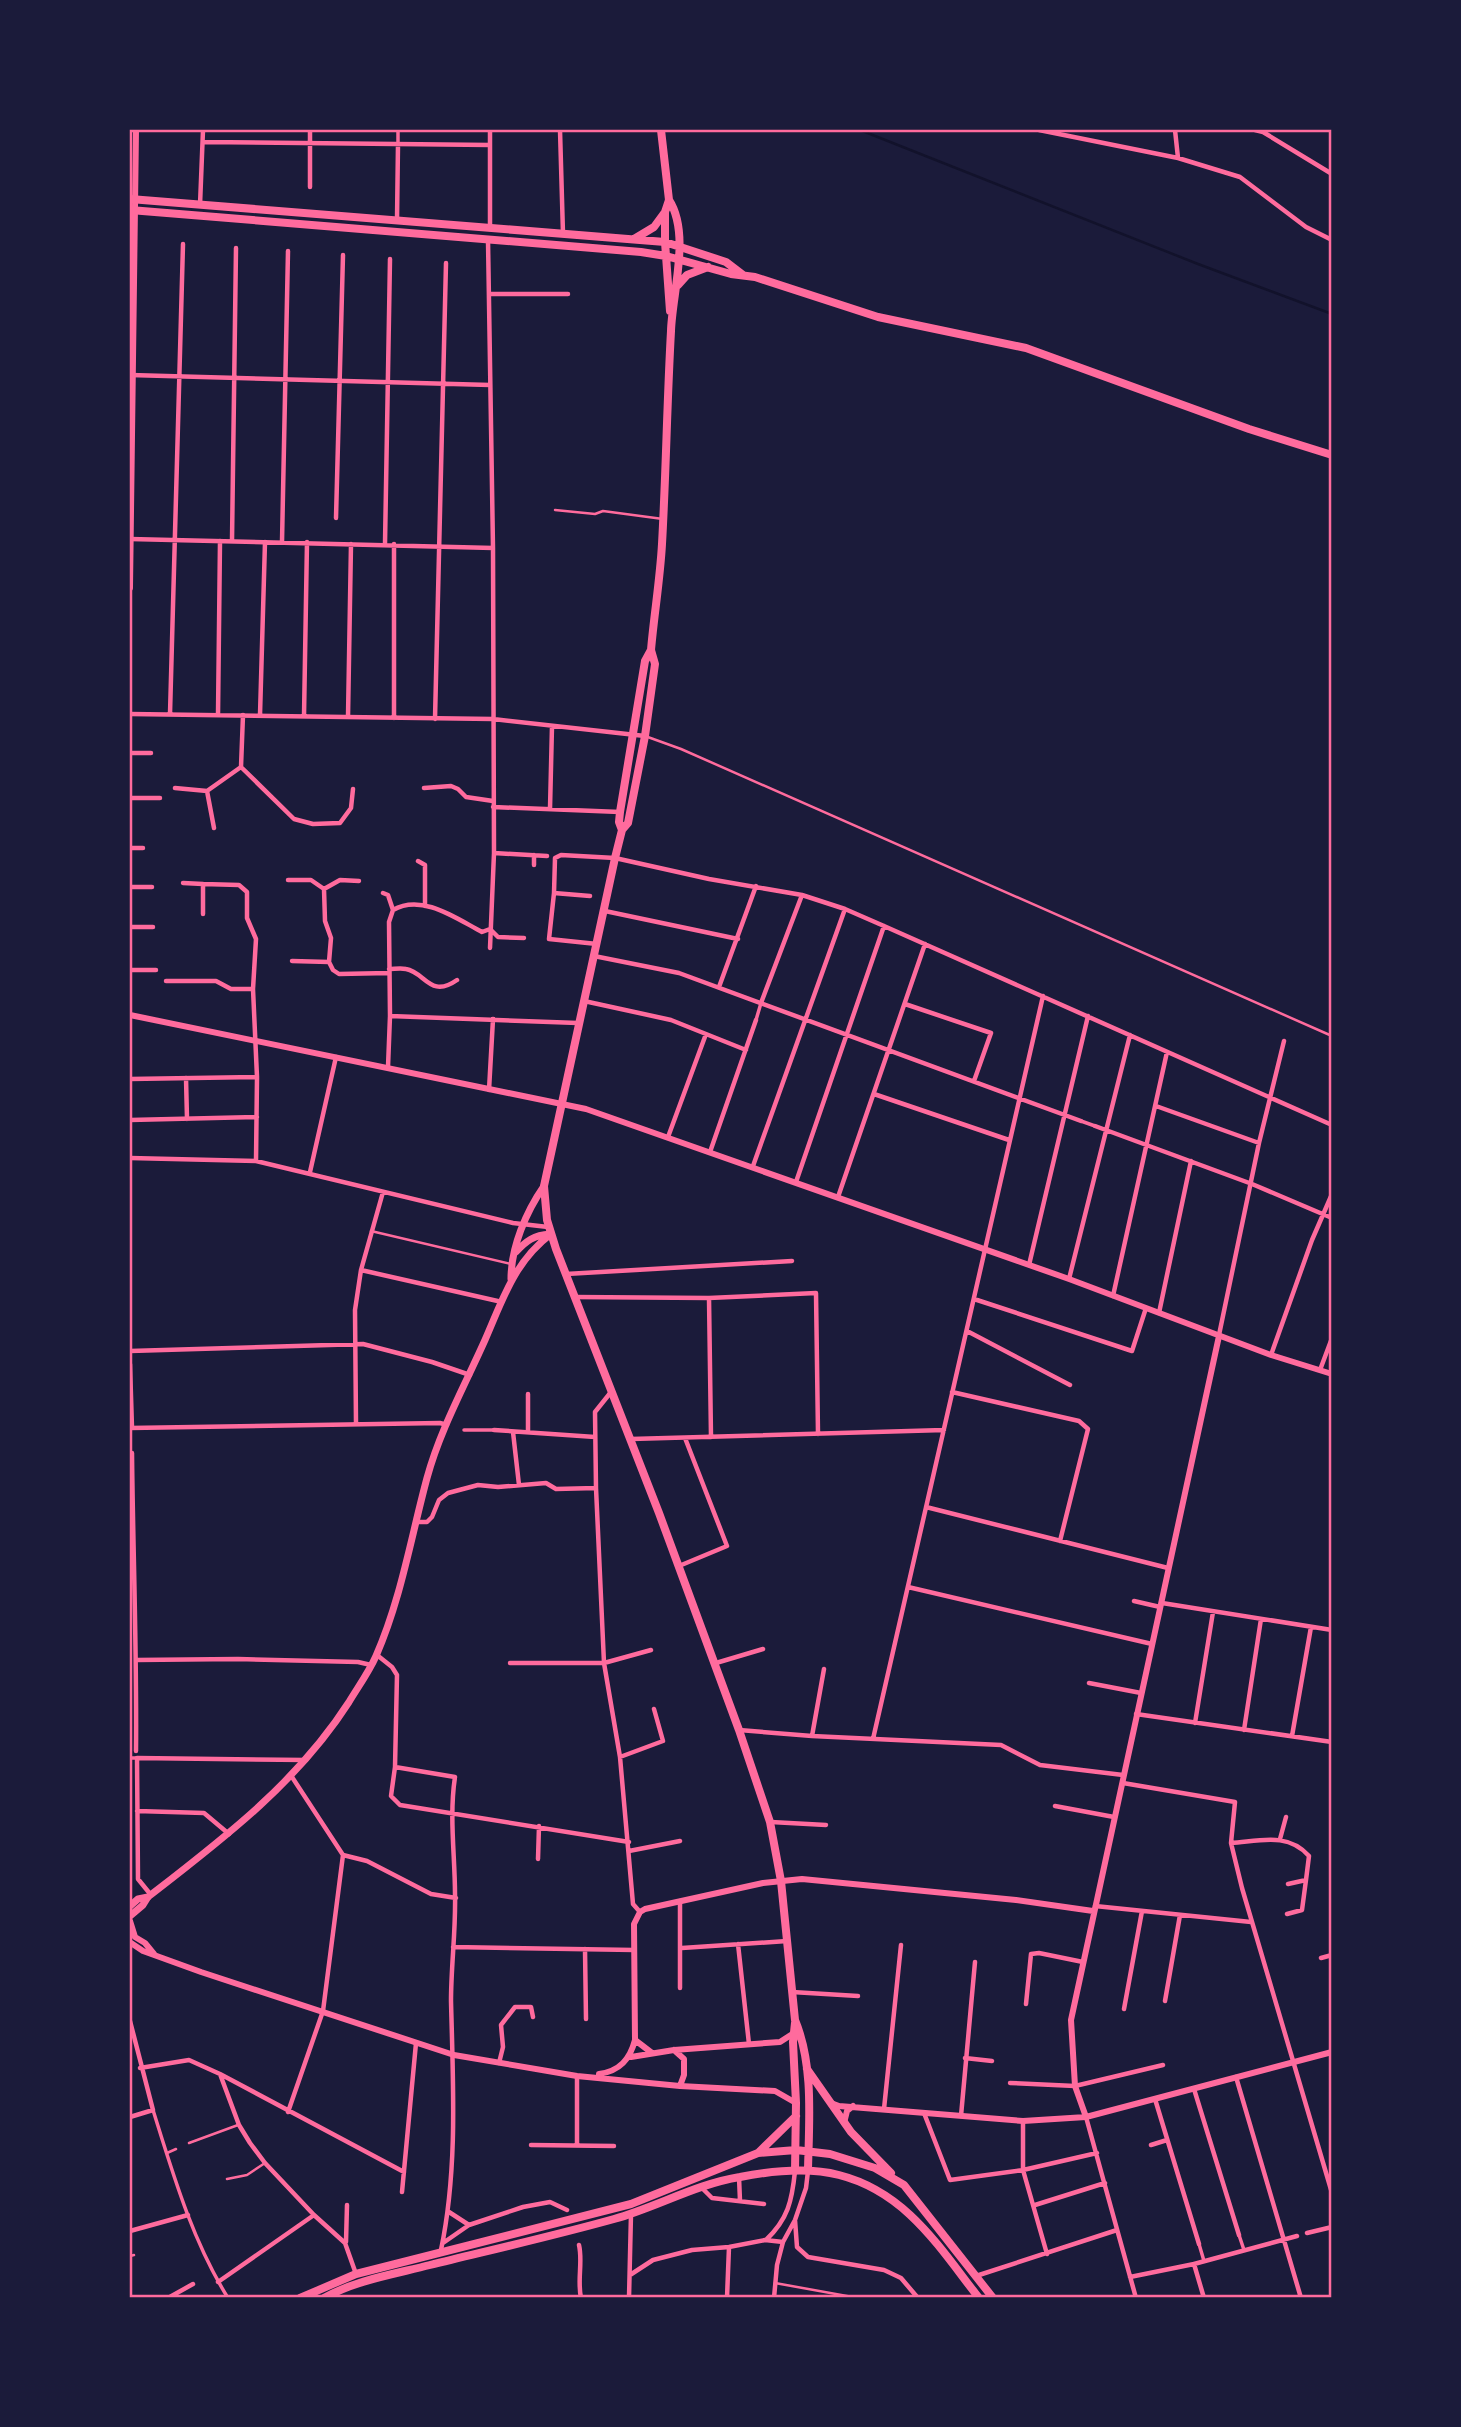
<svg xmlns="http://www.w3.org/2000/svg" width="1461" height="2427" viewBox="0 0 1461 2427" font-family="'Work Sans',sans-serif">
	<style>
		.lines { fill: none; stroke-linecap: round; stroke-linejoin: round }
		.stream { stroke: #12122b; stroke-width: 2.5 }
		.service { stroke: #ff6b9d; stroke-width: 2.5 }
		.pedestrian { stroke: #ff6b9d; stroke-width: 3.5 }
		.minor { stroke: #ff6b9d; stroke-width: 4.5 }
		.tertiary { stroke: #ff6b9d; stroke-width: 6 }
		.primary { stroke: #ff6b9d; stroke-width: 7 }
		.trunk { stroke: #ff6b9d; stroke-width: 8 }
		.neatline { fill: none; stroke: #ff6b9d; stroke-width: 2.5 }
	</style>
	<rect width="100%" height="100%" fill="#1b1b3a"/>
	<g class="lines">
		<path class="stream" d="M860,130L1198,264L1332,314"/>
		<path class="service" d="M555,510L595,514L603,511L663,519
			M645,736L681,749L1332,1036
			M371,1231L511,1264
			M189,2143L238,2125
			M167,2153L176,2149
			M227,2179L247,2175L265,2163
			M130,2256L134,2255
			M775,2283L858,2298"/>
		<path class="pedestrian" d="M398,130V144
			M756,1020L761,1003
			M1081,1121L1095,1126
			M464,1430H494
			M130,1758H137
			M153,2110C173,2174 192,2240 228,2298
			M1239,2235L1244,2250
			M1199,2244L1204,2261"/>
		<path class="minor" d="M310,130V187
			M560,130L563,234
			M1039,130L1178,158L1240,177L1306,227L1332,240
			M1175,130L1178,158
			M1255,130L1263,132L1332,174
			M203,142L490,145
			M200,205L203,130
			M397,220L398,144
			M490,229V130
			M488,240L493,548L494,853L490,948
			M489,294H568
			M130,375L490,385
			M336,518L343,255
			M130,539L493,548
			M232,541L236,248
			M282,542L288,251
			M385,544L390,259
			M130,714L493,719L645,736
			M170,714L183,244
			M218,715L220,541
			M243,715L241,767L294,819L313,824L340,823L351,808L353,789
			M260,715L265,542
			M304,716L307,542
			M348,717L351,544
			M394,718V544
			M435,719L446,263
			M130,753H151
			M175,788L207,791L241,767
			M424,788L451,786L458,789L466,797L493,801
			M207,791L214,828
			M130,798H160
			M493,807L620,812
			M550,809L552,726
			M130,848H143
			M494,853L547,856
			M418,861L425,865V906
			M534,865V855
			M288,880H311L324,889L340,880L359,881
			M183,883L203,884
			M130,887H152
			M324,889L325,921L331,938L329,962L333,970L339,974L389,973
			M383,893L388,895L393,910L389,922L390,1016L388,1067
			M554,893L590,896
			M393,910C422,893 457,919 482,932L490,929L498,937L524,938
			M605,911L738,939
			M203,914V884L239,885L247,892V918L256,939L253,989L257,1077L256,1161
			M130,927H153
			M597,944L549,939L554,893L555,858L561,855L615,858L709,879L802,895L845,909L884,926L1332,1125
			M594,956L679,973L1081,1121
			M292,961L329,962
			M389,969C394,969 401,968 406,969C425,972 430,999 457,980
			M130,970H156
			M166,981H216L231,989H253
			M719,987L756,886
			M584,1001L671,1020L746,1050
			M761,1003L802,895
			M905,1004L991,1033L974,1081
			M390,1016L578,1023
			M186,1078L187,1119
			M130,1079L257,1077
			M489,1090L493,1019
			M874,1094L1009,1140
			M1156,1106L1259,1143
			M130,1120L257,1117
			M1095,1126L1252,1184L1332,1218
			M668,1137L706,1034
			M710,1152L756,1020
			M130,1158L256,1161L513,1223L548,1227
			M753,1166L845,909
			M310,1172L336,1057
			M796,1182L884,926
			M838,1197L925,944
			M1029,1265L1088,1016
			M361,1270L502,1302
			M566,1274L792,1261
			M1069,1279L1130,1035
			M1113,1296L1167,1052
			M574,1297L709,1298L816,1293L818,1434
			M709,1298L711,1437
			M974,1299L1132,1351L1146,1308
			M1159,1313L1191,1161
			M967,1331L1070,1385
			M1219,1335L1259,1143L1284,1041
			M130,1351L363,1344L432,1362L470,1375
			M1271,1355L1312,1240L1332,1194
			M130,1364L132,1428
			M1320,1370L1332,1338
			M611,1392L595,1412L596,1488L604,1663L620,1757L633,1904L640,1912
			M952,1392L1079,1421L1088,1429L1060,1541
			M528,1394V1432
			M356,1424L355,1310L361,1270L383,1192
			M130,1428L440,1423L447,1425
			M494,1430L595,1437
			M513,1432L519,1485
			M631,1439L944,1430
			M132,1453C133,1552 137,1651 136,1751
			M926,1507L1168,1568
			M417,1522H427L432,1517L439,1500L448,1493L478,1485L498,1487L546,1483L556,1489L596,1488
			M679,1566L727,1546L685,1438
			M908,1587L1152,1644
			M1134,1601L1160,1607
			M1162,1603L1332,1630
			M377,1655L392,1667L397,1675L395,1767L391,1796L400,1805L629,1842
			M136,1660L238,1659L358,1662L371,1665
			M510,1663H604L651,1650
			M716,1663L763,1649
			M1089,1683L1141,1693
			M1136,1714L1332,1742
			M1195,1723L1213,1612
			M739,1730L812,1736L1001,1745L1040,1765L1123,1775
			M1244,1730L1261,1619
			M812,1736L824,1669
			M1292,1736L1311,1627
			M873,1739L1043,996
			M620,1757L663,1741L654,1709
			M395,1767L455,1777C449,1816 455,1856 455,1894C456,1930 451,1965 451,2001C453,2083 458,2169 441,2250
			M292,1777L343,1855L367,1861L431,1894L456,1898
			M1123,1783L1235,1802L1231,1843L1242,1888L1332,2193
			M1055,1806L1114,1817
			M137,1811L204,1813L229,1834
			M771,1822L826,1825
			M1280,1839L1286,1817
			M1231,1843C1260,1841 1288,1832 1309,1856L1306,1880
			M629,1851L680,1841
			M538,1859L539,1826
			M151,1895L138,1879L137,1758L306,1760
			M680,1901V1988
			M1095,1906L1251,1922
			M1287,1914L1302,1910L1306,1880L1288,1884
			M738,1944L749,2044
			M453,1947L634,1950
			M682,1948L787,1941
			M585,1949L586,2019
			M1321,1958L1332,1955
			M792,1992L858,1996
			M1165,2001L1180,1915
			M1026,2004L1031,1954L1039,1953L1083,1962
			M1124,2009L1142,1911
			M130,2021L153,2110L130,2117
			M965,2058L992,2061
			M499,2063L503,2047L501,2025L515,2007H531L533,2017
			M140,2068L189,2060L220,2074L404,2172
			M220,2074L239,2125L250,2143L265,2163L314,2215L345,2243L356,2274
			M577,2076V2145
			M1236,2077L1301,2298
			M1010,2083L1075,2086L1163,2065
			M1194,2089L1239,2235
			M1155,2099L1199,2244
			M884,2109L901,1945
			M288,2112L323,2011L343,1855
			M924,2113L950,2180L1023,2170L1097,2153
			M961,2116L975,1962
			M1086,2117L1136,2298
			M1023,2121V2170L1047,2254
			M531,2145L614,2146
			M1151,2145L1167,2140
			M739,2177L740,2201
			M702,2188L712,2198L764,2204
			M402,2192L416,2043
			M1035,2205L1105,2183
			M449,2212L469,2225
			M795,2220L797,2247L808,2257L884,2270L901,2278L918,2298
			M130,2231L188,2215
			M1307,2233L1332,2227
			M766,2240C788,2219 792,2201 795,2171
			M346,2242L347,2205
			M443,2243L469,2225L523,2207L550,2202L567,2210
			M579,2245C583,2262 577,2280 581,2298
			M1194,2264L1204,2298
			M630,2275L653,2260L692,2250L729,2247L765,2240L783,2242
			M976,2276L1117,2230
			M1130,2277L1194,2264L1297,2236
			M218,2282L314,2215
			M168,2298L193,2284
			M629,2298L631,2214
			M727,2298L729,2247
			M774,2298L777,2265L783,2242L795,2220L806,2188L808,2171"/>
		<path class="tertiary" d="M130,588L136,130
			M130,1015L586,1109L1069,1279L1271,1355L1332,1374
			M130,1921L135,1937L145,1943L154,1954
			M131,1943L143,1951L201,1972L454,2055L577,2076L680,2086L775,2091L796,2103
			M635,2040L652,2053
			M674,2050L684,2059V2075L680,2086
			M631,2057L674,2050L780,2042L794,2033
			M599,2074C620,2071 630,2059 635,2040L634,1924L640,1912L645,1909L763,1883L802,1879L1016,1900L1093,1911
			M831,2103L839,2106L1023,2121L1086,2117L1332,2052
			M1086,2117L1075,2086L1071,2020L1219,1336
			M844,2123L847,2111L853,2106"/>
		<path class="primary" d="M516,1252C526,1241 534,1235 550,1234
			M511,1279C511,1247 526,1212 544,1186
			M130,1906L138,1899L148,1897
			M130,1916L143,1905L148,1897C223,1839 297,1783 349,1702C358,1687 369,1672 376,1656C401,1599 411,1537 427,1478C440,1430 465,1385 485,1340C503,1299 514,1262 551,1234"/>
		<path class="trunk" d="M661,130L669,200L665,212V242L670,311
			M130,199L665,242L726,262L743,275
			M669,200C691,234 672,294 671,331C667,402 666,473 662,544C660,580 654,615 651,650L655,664L645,736L628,823L622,830L615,858L544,1186L547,1220L556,1249L659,1513L739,1730L770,1822L781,1881L795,2020C814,2066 809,2120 808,2170
			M130,210L641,252L666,256L731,274L755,277L878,317L1026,348L1249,429L1332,455
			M634,239L654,227L665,212
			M678,285L687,275L708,267
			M622,830L619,822L620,812L645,661L651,650
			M807,2069L851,2132L891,2173
			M758,2153L796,2116
			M795,2171L796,2103L793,2042L795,2023
			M300,2298L356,2274L631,2204L758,2153L796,2150L830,2154L846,2159L875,2168L904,2185L993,2298
			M324,2298C356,2280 395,2274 430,2265C491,2250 553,2236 614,2219C657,2207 696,2184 740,2177C771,2171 808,2167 839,2175C906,2192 939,2247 979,2298"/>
	</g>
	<rect width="1461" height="2427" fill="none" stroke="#1b1b3a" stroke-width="262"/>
	<rect x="131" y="131" width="1199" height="2165" class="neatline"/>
</svg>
